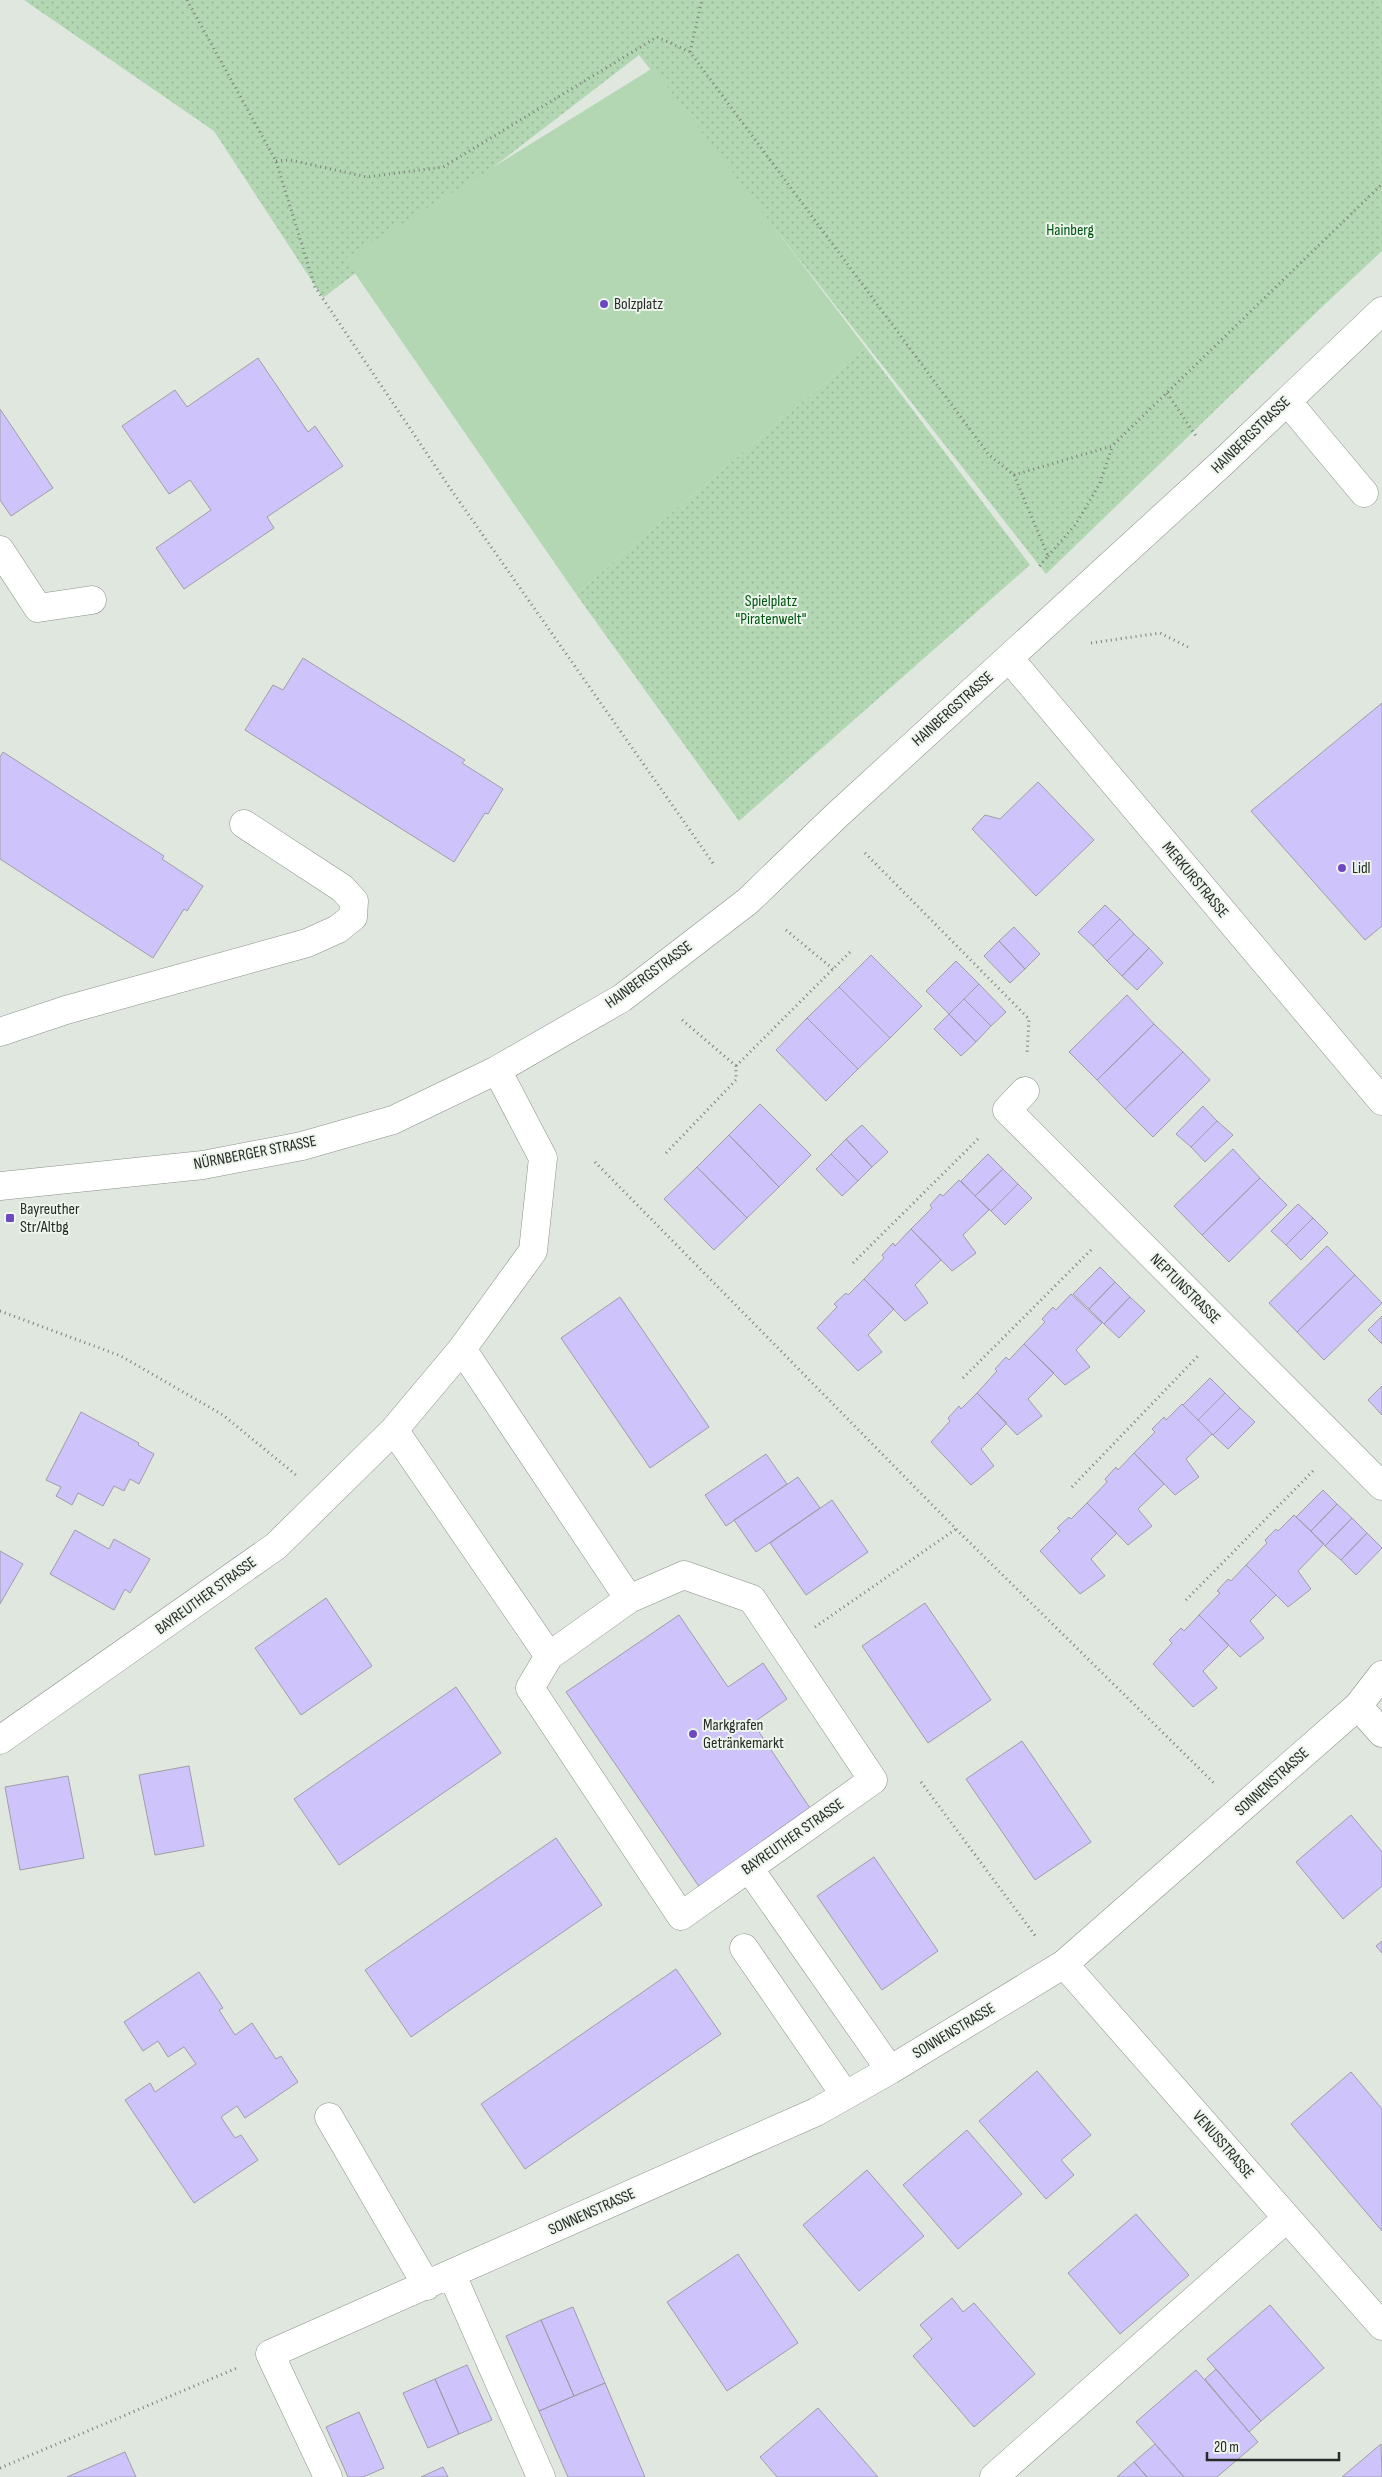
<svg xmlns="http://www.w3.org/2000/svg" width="1382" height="2477" viewBox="0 0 1382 2477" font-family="'Sofia Sans Condensed',sans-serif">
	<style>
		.park { fill: url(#park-dots) }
		.pitch { fill: #b2d7b2 }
		.building { fill: #cec4fb; stroke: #9f9da7 }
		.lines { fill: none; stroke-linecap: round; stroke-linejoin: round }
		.minor-casing { stroke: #8a928a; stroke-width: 29 }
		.path { stroke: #7b817b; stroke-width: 3; stroke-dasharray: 1 4; stroke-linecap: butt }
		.minor { stroke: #fff; stroke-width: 28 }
		.poi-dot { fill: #6d48c1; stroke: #ecf4ec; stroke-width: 2 }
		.labels { text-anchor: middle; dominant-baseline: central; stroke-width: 4; stroke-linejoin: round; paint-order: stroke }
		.park-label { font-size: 16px; fill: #005612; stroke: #ecf4ec }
		.poi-label { font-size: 16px; fill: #272a27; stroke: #ecf4ec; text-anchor: start }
		.street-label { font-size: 16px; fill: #272a27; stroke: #ecf4ec }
	</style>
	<defs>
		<pattern id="park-dots" width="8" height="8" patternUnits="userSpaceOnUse" patternTransform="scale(1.25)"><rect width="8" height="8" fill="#b2d7b2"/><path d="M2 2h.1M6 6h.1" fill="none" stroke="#99b999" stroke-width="1.8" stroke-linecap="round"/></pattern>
	</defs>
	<rect width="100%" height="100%" fill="#dfe7df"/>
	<path class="park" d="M24,0H1382V251L1324,305L1046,574L639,55L323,298L214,131Z
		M866,348L1030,565L739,821L576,594Z"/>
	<path class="pitch" d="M653,68L866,348L576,594L345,259Z"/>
	<path class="building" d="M258,358L308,432L315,426L343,466L267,517L274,528L184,589L156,548L211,510L190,480L169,494L122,426L175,390L187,407Z
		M0,409L53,488L11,516L0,500Z
		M303,658L465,760L462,763L503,789L488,814L485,813L454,862L245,730L273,685L283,690Z
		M1382,703V926L1365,940L1251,811Z
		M3,752L164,856L162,859L203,886L187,911L184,909L153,958L0,859V757Z
		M1038,782L1094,840L1036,896L972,829L985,815L1000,819Z
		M1105,905L1120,919L1093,946L1078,932Z
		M1120,919L1134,934L1107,961L1093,946Z
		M1014,927L1040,954L1025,969L999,941Z
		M1134,934L1149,948L1122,976L1107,961Z
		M999,941L1025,969L1010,983L984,956Z
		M1149,948L1163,963L1137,990L1122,976Z
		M871,955L922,1006L890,1038L839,987Z
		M956,961L979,984L949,1014L926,991Z
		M979,984L1006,1012L991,1026L964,999Z
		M839,987L890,1038L858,1069L807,1018Z
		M1127,995L1154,1024L1097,1080L1069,1052Z
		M964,999L991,1026L976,1042L949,1014Z
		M949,1014L976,1042L961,1056L934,1029Z
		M807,1018L858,1069L826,1101L776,1050Z
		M1154,1024L1183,1052L1125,1109L1097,1080Z
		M1183,1052L1210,1080L1153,1137L1125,1109Z
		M760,1104L811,1155L779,1187L729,1135Z
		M1203,1106L1217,1121L1191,1147L1176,1134Z
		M1217,1121L1233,1135L1205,1162L1191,1147Z
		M862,1125L888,1152L872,1167L846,1139Z
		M729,1135L779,1187L747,1218L697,1167Z
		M846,1139L872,1167L858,1181L831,1154Z
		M1233,1149L1260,1178L1202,1235L1174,1206Z
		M831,1154L858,1181L842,1196L816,1169Z
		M988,1154L1003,1169L975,1196L961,1181Z
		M697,1167L747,1218L714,1250L664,1199Z
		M1003,1169L1018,1184L991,1211L975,1196Z
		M1260,1178L1287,1205L1229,1262L1202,1235Z
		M959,1180L989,1210L963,1235L976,1253L952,1271L911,1229L932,1208L930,1205L940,1194L943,1196Z
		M1018,1184L1032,1198L1005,1225L991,1211Z
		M1298,1204L1313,1218L1286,1245L1271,1231Z
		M1313,1218L1328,1233L1301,1260L1286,1245Z
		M911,1229L941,1260L915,1285L928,1303L905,1321L864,1279L884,1258L882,1255L893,1243L895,1246Z
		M1327,1246L1355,1275L1297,1332L1269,1303Z
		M1100,1267L1115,1282L1089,1309L1073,1294Z
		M1355,1275L1382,1303L1324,1360L1297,1332Z
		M864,1279L894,1309L868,1335L882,1352L858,1371L817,1328L837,1307L834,1304L846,1293L848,1295Z
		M1115,1282L1130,1297L1104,1324L1089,1309Z
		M1071,1294L1102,1323L1076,1350L1090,1367L1065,1385L1024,1344L1045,1322L1042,1319L1053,1307L1056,1310Z
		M620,1297L709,1427L650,1468L561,1338Z
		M1130,1297L1145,1311L1119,1338L1104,1324Z
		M1382,1316V1344L1368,1330Z
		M1024,1344L1054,1373L1028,1399L1042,1416L1017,1435L977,1393L997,1371L995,1369L1006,1357L1009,1360Z
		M1210,1378L1225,1393L1198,1420L1183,1405Z
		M1382,1386V1415L1368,1400Z
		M977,1393L1007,1423L981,1449L994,1466L971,1485L931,1442L950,1421L948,1418L959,1406L961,1409Z
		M1225,1393L1240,1408L1213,1435L1198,1420Z
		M1182,1404L1212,1434L1186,1459L1199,1477L1175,1495L1134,1453L1155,1432L1152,1429L1164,1417L1166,1420Z
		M1240,1408L1255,1422L1228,1449L1213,1435Z
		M81,1412L139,1443L138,1445L154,1454L139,1484L130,1479L124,1491L114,1486L103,1506L78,1493L72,1505L56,1496L61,1487L46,1480Z
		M1134,1453L1164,1484L1138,1509L1152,1526L1128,1545L1087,1503L1107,1482L1105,1479L1116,1467L1118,1470Z
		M766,1454L787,1484L726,1526L705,1495Z
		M798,1477L820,1508L756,1552L734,1520Z
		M1323,1490L1337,1504L1311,1531L1296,1517Z
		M832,1500L868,1552L806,1595L770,1543Z
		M1087,1503L1117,1533L1091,1559L1105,1576L1080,1594L1040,1551L1060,1531L1057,1528L1069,1517L1071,1519Z
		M1337,1504L1352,1518L1325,1546L1311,1531Z
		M1294,1515L1324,1544L1298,1571L1311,1589L1288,1607L1246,1565L1267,1543L1265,1540L1276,1529L1278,1531Z
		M1352,1518L1367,1533L1341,1560L1325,1546Z
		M75,1530L109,1549L114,1539L150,1559L130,1593L125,1589L114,1610L50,1574Z
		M1367,1533L1382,1548L1356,1575L1341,1560Z
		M0,1551L23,1564L0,1604Z
		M1246,1565L1276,1595L1250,1621L1264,1638L1240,1657L1199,1615L1220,1593L1217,1591L1228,1579L1231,1581Z
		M326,1598L372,1666L301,1715L255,1648Z
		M925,1603L991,1700L928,1743L862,1646Z
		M679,1615L728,1687L763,1663L787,1699L753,1723L812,1811L700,1888L566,1692Z
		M1199,1615L1229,1645L1203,1671L1217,1688L1193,1707L1153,1664L1172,1643L1169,1640L1181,1628L1184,1631Z
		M456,1687L501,1753L339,1865L294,1799Z
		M1022,1741L1091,1842L1035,1880L966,1779Z
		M189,1766L204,1846L155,1855L139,1775Z
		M68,1776L84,1858L20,1870L5,1787Z
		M1351,1815L1382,1852V1886L1343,1919L1296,1862Z
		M556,1838L602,1905L411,2037L365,1970Z
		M874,1857L938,1951L882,1990L817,1896Z
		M1382,1941V1953L1376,1946Z
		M676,1969L721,2034L525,2169L481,2104Z
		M199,1972L223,2008L219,2010L235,2035L252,2023L276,2059L281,2056L298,2082L245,2118L237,2106L221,2117L235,2138L241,2135L258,2160L194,2203L125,2100L150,2083L155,2092L196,2064L184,2047L168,2057L158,2041L143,2051L124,2022Z
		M1037,2071L1091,2135L1061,2160L1074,2175L1046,2199L979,2121Z
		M1351,2072L1382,2109V2231L1291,2124Z
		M967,2130L1022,2194L958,2249L903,2185Z
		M867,2170L924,2236L859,2291L803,2225Z
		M1136,2214L1189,2275L1120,2334L1068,2273Z
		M738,2254L798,2343L727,2391L667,2302Z
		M952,2298L963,2312L974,2303L1035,2374L974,2427L913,2356L932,2339L920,2325Z
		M1270,2305L1324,2368L1261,2421L1207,2359Z
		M573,2307L605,2383L574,2396L541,2320Z
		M541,2320L574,2396L539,2411L506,2336Z
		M467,2365L492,2420L459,2434L435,2379Z
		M1216,2369L1261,2421L1249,2432L1205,2379Z
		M1196,2370L1258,2442L1217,2477H1184L1136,2422Z
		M435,2379L459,2434L428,2448L403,2393Z
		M605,2383L645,2477H568L539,2411Z
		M818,2408L878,2477H777L760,2457Z
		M359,2412L384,2468L363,2477H348L326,2427Z
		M1155,2444L1184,2477H1147L1134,2462Z
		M1381,2444L1382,2477H1342Z
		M125,2452L136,2477H67Z
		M1134,2462L1147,2477H1117Z
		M443,2467L448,2477H421Z"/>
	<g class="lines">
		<g class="minor-casing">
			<path id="minor" d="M1287,401L1364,493
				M0,550L38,608L92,600
				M1009,658L1382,1101
				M0,1032L66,1010L307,943L338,929L353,917L354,901L342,888L244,824
				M1025,1091L1007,1110L1382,1486
				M0,1186L203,1165L302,1146L393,1120L497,1070L622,998L748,901L836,816L1222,463L1382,311
				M394,1430L549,1656L629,1599L462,1349
				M549,1656L530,1688L681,1916L873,1780L752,1599L684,1575L629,1599
				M1358,1706L1382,1733
				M0,1740L276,1546L394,1430L462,1349L533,1251L543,1158L497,1070
				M749,1868L890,2070
				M744,1948L845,2095
				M1064,1964L1382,2326
				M329,2117L427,2286
				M452,2275L541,2477
				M328,2477L270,2354L816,2112L890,2070L1064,1964L1358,1706L1382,1675
				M994,2477L1287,2218"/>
		</g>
		<path class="path" d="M187,0L276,161L315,287L452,491L715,866
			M690,52L702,0
			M276,161L290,160L367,177L443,167L657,37L690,52L989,455L1014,475L1048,556L1038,568
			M1167,393L1196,436
			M1014,475L1112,446L1382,184
			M1048,556L1076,524L1100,483L1112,447
			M1091,643L1160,633L1188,647
			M865,853L1029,1019L1027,1055
			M786,930L833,969
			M736,1066L852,950
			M666,1153L736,1080V1066L681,1019
			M595,1162L956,1529L1215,1784
			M853,1263L980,1137
			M0,1311L121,1356L223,1415L296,1475
			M963,1378L1092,1249
			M1072,1487L1198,1356
			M1186,1600L1313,1471
			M815,1627L956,1529
			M921,1782L1037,1938
			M0,2468L237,2368"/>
		<use href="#minor" class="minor"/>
	</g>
	<g class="poi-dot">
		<circle cx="604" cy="304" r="5"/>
		<circle cx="1342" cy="868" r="5"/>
		<rect x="5" y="1213" width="10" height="10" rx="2.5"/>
		<circle cx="693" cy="1734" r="5"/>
	</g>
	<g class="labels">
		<g class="park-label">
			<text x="1070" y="230">Hainberg</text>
			<text x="771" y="601">Spielplatz<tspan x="771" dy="18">"Piratenwelt"</tspan></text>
		</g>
		<g class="poi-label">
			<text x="614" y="304">Bolzplatz</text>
			<text x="1352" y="868">Lidl</text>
			<text x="20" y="1209">Bayreuther<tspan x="20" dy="18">Str/Altbg</tspan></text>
			<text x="703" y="1725">Markgrafen<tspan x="703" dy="18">Getränkemarkt</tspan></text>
		</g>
		<g class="street-label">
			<text transform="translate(1251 435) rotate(-44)">HAINBERGSTRASSE</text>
			<text transform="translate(953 709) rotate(-42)">HAINBERGSTRASSE</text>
			<text transform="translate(1195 880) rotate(50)">MERKURSTRASSE</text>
			<text transform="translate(649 975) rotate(-36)">HAINBERGSTRASSE</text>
			<text transform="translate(255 1153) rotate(-11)">NÜRNBERGER STRASSE</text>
			<text transform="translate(1185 1289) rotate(45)">NEPTUNSTRASSE</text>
			<text transform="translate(206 1596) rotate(-36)">BAYREUTHER STRASSE</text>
			<text transform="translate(1272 1782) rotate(-42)">SONNENSTRASSE</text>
			<text transform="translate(793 1837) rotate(-35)">BAYREUTHER STRASSE</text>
			<text transform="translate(954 2031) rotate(-31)">SONNENSTRASSE</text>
			<text transform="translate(1223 2145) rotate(49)">VENUSSTRASSE</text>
			<text transform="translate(592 2212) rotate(-24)">SONNENSTRASSE</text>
		</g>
	</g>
	<path d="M1207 2452v8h132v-8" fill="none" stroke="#272a27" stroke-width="2.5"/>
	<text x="1214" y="2452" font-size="15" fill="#272a27" stroke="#ecf4ec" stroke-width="4" paint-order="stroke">20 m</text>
</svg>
